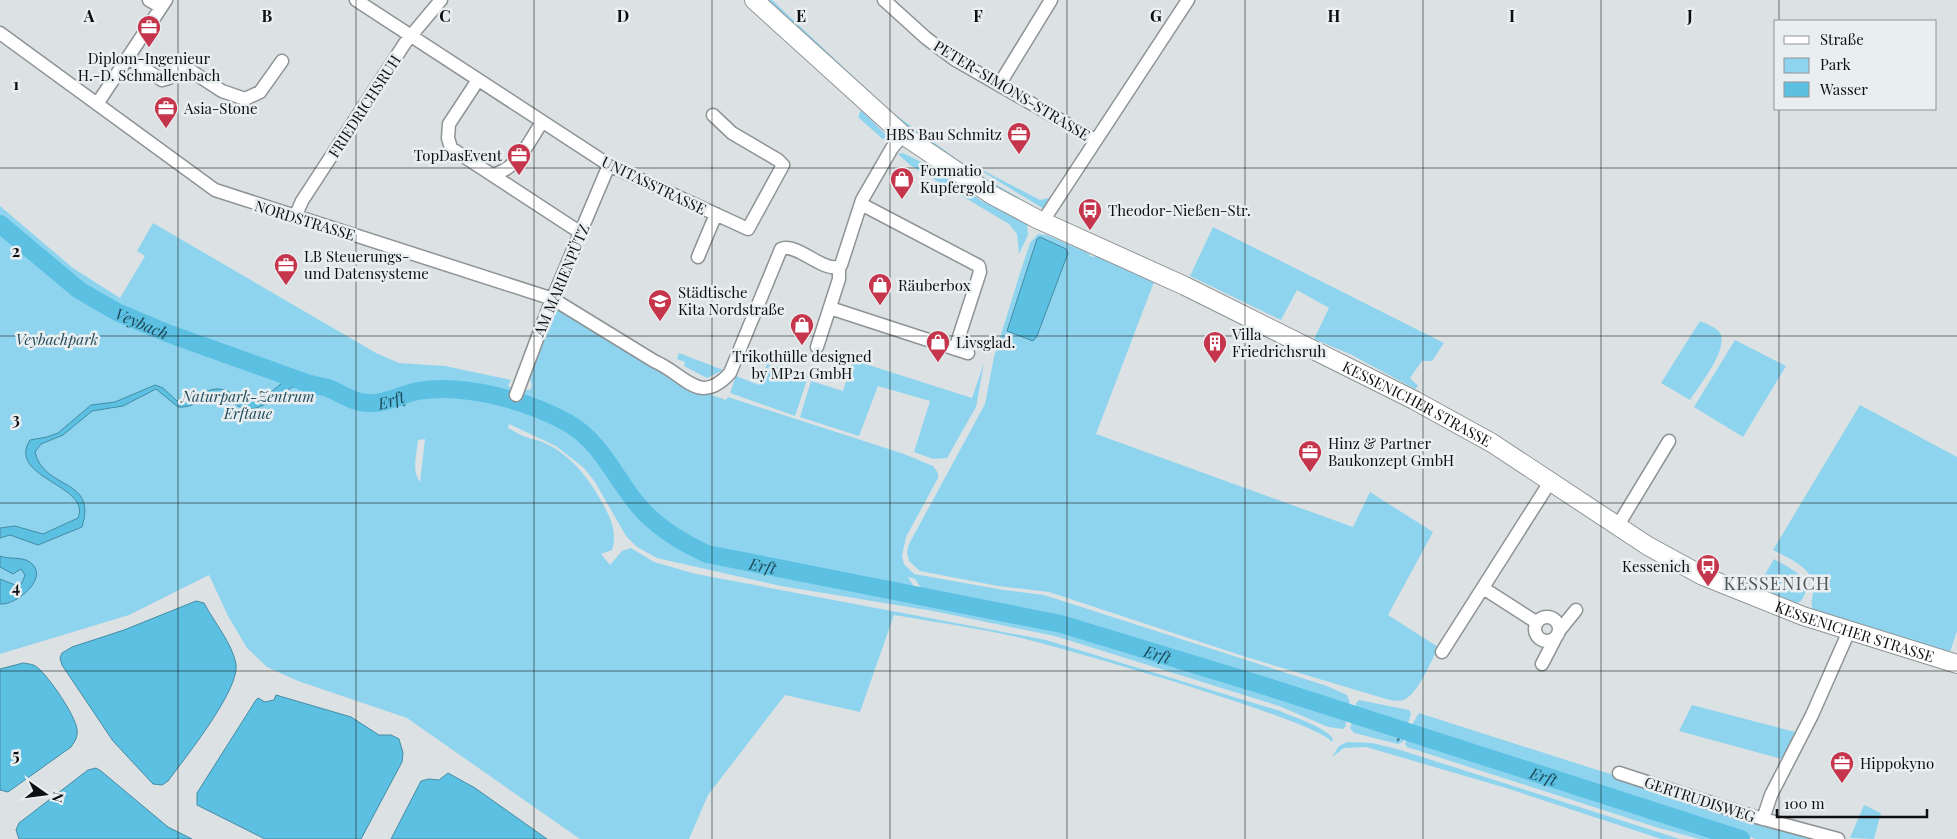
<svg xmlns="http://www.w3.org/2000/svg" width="1957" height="839" viewBox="0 0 1957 839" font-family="'Playfair Display',serif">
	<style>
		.green { fill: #8fd4ee; fill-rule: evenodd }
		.water { fill: #5cc0e3; stroke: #448ba3 }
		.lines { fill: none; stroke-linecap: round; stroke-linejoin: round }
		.stream { stroke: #448ba3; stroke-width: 3 }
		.river { stroke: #5cc0e3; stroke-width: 18 }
		.street-casing { stroke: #8e9395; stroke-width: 15 }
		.secondary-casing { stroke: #8e9395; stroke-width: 20 }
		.street { stroke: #fff; stroke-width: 12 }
		.secondary { stroke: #fff; stroke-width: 18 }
		.grid { fill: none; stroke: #0c0e0f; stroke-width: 1; stroke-opacity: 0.55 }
		.labels { text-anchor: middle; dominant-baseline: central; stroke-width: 5; stroke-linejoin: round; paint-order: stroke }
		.poi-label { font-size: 15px; fill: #0c0e0f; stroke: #e9eef1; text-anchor: start }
		.street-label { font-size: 15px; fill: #0c0e0f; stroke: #e9eef1 }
		.park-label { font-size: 15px; font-style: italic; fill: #214c5b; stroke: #e9eef1 }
		.water-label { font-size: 16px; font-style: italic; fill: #1c4857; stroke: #e9eef1 }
		.quarter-label { font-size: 18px; letter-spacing: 1px; fill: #515557; stroke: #e9eef1 }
		.grid-label { font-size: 16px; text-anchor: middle; font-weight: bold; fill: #0c0e0f; stroke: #e9eef1; stroke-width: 5; stroke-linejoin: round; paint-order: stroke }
	</style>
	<rect width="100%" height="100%" fill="#dce1e3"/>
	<path class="green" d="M763,0H772L888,109L887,110Z
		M861,110L885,134L886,142L858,117Z
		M893,113L972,170L1039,210L1035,211L940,156Z
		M903,153L929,166L982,201L1027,224L1028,235L1019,254L1017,234L1009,224L910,165L898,154Z
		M967,162L1040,200L1049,198L1044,209Z
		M0,206L73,268L120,298L145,256L137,251L153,223L376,353L399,363L445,366L511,380L508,386L521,390H530L532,385L528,374L554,306L694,389L726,400L728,397L904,454L933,466L938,473V478L906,537L902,556L904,564L914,574L1004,590L1044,595L1327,686L1347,695L1350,703L1343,708C1242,675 1142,639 1039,614C1001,604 962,599 923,591L915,579L908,577L916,590L746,559L708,549L694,542L662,522L640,501L593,435L554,411L517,398L515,406C540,415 567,423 586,441C601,455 609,472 620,488C646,527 685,554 731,564L1038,622L1158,656L1330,712L1345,717L1346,726L1343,729L1328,727L1279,706L1055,636L933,611L781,586L657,558L637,547L626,536L595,482L584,468L556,446L509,424L508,428C513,430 516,433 521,435C527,438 534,439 540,441C569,452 590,479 604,506C612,521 617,534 612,550L601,554L610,565L622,551L631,548L654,562L696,574L1046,640L1280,711C1293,717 1326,727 1333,739L1332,742C1319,721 1057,646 1017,637C977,628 935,622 894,615L860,712L785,695L708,795L689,839H580L407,718L298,681L267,667L247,648L228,616L209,575L129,615L0,654ZM425,439L420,482C411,470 417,454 418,440Z
		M1213,227L1444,343L1432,361H1422L1410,378L1418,386L1415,389L1350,354L1314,339L1329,308L1297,290L1281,320L1190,276Z
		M1038,234L1047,235L1090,254L1089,256L1094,257L1095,256L1154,282L1096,434L1353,527L1370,492L1433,532L1388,615L1438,647C1432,660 1417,696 1403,700C1397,702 1392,700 1386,699L1246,657L1049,592L998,586L920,571L909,561L907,552L909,544L985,404L994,357L1021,270L1030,243Z
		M1700,321C1706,324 1716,327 1720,333C1729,349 1699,386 1690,400L1661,383Z
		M1735,340L1786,366L1743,437L1694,407Z
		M679,353L723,370L707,378L684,366L685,362L677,359Z
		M853,360L972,398L984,363L976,407L947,458L933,459L914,452L930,401L878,386L859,436L800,417L811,381L843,391Z
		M767,364L808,377L795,416L730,393L736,376L759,385Z
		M1860,405L1957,457V631L1950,652L1813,610C1810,603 1813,598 1813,590C1816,569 1788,558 1773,550Z
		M1774,559C1791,569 1817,579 1801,601L1795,604L1777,597L1758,586Z
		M1359,700L1409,710L1411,714L1407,727L1355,711L1356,703Z
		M1692,705L1799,733L1763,805L1761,804L1782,759L1679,731Z
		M1419,713L1729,812L1828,839H1756L1410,728Z
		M1353,720L1399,734L1396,739L1400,741L1404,735L1403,742L1398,744L1354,733L1350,728Z
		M1408,736L1617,801L1730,839H1699L1659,828L1407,747L1405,744Z
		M1347,742L1372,743L1397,749L1680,839H1661L1506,788L1366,747L1344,748L1332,757L1339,746Z
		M1864,805L1881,813L1874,839L1850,838Z"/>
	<path class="water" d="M1040,237L1066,249L1068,253L1037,336L1033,341L1007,331L1037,239Z
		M299,376L321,379L329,389H307L293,387C279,394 259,414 242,408C233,404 230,396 218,396C204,396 193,409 178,407L156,389L123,406L92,411L63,435L41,444L35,452C44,491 98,477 82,527L38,545L10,535L0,538V528L15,526L43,534L78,518C92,485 6,478 30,440L47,437L58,433L91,405L115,402L155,385L163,388L177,401C192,403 202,390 216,389C228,388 238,399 249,402L266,396L287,379Z
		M0,556C10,560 20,556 30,562C51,577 16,606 0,604V579L15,585L22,583L25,575L21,569L13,574L0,567Z
		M196,601L204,603C214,622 232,643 236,664C240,690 184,759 168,781L162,785L153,784L113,741L62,665L60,658L62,653L72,647L124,630Z
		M23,663C29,664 34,664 38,668C49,677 76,716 77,730C78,737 75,741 71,747L8,792L0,790V669Z
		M276,695L351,717L379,735H391L399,739L403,753L402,762L361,839H265L197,805V793L256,700L258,698L265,702L274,700Z
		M96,768L101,771L168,827L192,839H19L16,830L19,823L88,770Z
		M448,773L475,788L547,839H391L421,781L429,779L439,780Z"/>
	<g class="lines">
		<path class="stream" d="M401,396L404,405
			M1398,740L1404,731"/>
		<g class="river">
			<path id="s1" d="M0,224L79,290L117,312L167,333L304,382"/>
			<path id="s2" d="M306,383C313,385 321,386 328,388C341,393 352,402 367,403C384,405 402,394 418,391C465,383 528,401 568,423C601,442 614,476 637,504C655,526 681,542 707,554L1061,624L1265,686L1741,839"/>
		</g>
		<g class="street-casing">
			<path id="street" d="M149,0L161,7
				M356,0L609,165L748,229L783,165L778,160L732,133L713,115
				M884,0L926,38L954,59L1095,140
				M0,33L215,190L553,299L654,361C685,374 699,407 730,373L781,249C798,242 826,276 841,265L862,200L892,148L903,135
				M128,58L162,80L169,78L178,68L185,67L222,91L245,99L260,92L282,61
				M478,80L449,124L448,138L451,148L581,233
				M999,85L1051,0
				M97,104L166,0
				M492,175C518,169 528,143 542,122
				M861,204L979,266L980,272L955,349
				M295,217L302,201L405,43L441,0
				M1043,221L1188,0
				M698,257L716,214
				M830,308L968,353
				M817,347L839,279V267
				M516,395L549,307L609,165
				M1617,527L1669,441
				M1483,588L1536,622
				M1535 629a12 12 0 1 1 24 0a12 12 0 1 1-24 0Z
				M1559,631L1576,610
				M1442,652L1550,482
				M1542,664L1556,637
				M1619,773L1745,814L1838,839
				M1763,819L1771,795L1812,715L1849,631"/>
		</g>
		<g class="secondary-casing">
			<g id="secondary">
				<path id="s3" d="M754,0L903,135L992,195L1037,219L1185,286L1414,400L1492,443L1648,546L1703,576L1803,616L1957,664"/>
			</g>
		</g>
		<use href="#street" class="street"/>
		<use href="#secondary" class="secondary"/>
	</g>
	<path class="grid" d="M178,0V839M356,0V839M534,0V839M712,0V839M890,0V839M1067,0V839M1245,0V839M1423,0V839M1601,0V839M1779,0V21M1779,109V839M0,168H1957M0,336H1957M0,503H1957M0,671H1957"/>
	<defs>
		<g id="office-pin" transform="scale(1.25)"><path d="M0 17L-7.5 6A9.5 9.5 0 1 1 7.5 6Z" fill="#c5354b" stroke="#e9eef1"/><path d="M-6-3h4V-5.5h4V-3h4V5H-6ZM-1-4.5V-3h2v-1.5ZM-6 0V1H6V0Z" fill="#fff"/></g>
		<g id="shop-pin" transform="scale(1.25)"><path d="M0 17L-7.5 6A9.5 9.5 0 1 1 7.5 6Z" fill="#c5354b" stroke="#e9eef1"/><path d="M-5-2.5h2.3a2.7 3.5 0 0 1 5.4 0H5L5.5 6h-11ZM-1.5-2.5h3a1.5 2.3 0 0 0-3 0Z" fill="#fff"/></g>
		<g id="bus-pin" transform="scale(1.25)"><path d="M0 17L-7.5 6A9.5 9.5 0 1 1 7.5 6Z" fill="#c5354b" stroke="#e9eef1"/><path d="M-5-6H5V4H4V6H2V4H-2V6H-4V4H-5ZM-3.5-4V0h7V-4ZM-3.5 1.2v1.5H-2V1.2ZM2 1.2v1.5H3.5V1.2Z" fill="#fff"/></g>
		<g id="school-pin" transform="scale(1.25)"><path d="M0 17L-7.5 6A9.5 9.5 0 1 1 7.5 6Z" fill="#c5354b" stroke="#e9eef1"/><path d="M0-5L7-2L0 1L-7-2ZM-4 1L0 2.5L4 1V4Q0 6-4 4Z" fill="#fff"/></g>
		<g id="building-pin" transform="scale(1.25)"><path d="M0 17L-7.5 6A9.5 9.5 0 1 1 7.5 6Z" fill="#c5354b" stroke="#e9eef1"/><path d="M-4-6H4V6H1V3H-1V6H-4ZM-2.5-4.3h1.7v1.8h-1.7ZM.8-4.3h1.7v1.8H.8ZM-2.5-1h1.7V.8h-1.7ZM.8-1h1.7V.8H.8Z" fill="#fff"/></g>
	</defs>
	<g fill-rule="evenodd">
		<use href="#office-pin" x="149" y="27"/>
		<use href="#office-pin" x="166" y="108"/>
		<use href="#office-pin" x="1019" y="134"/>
		<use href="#office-pin" x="519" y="155"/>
		<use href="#shop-pin" x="902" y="179"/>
		<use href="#bus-pin" x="1090" y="210"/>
		<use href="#office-pin" x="286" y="265"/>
		<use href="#shop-pin" x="880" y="285"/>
		<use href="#school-pin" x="660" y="301"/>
		<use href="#shop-pin" x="802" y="325"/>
		<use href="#shop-pin" x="938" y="342"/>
		<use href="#building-pin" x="1215" y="343"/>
		<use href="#office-pin" x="1310" y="452"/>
		<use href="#bus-pin" x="1708" y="566"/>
		<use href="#office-pin" x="1842" y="763"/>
	</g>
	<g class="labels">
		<g class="poi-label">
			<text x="149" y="58" text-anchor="middle">Diplom-Ingenieur<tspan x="149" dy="17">H.-D. Schmallenbach</tspan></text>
			<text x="184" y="108">Asia-Stone</text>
			<text x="1002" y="134" text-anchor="end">HBS Bau Schmitz</text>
			<text x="502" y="155" text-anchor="end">TopDasEvent</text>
			<text x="920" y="170">Formatio<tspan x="920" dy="17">Kupfergold</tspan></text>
			<text x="1108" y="210">Theodor-Nießen-Str.</text>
			<text x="304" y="256">LB Steuerungs-<tspan x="304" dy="17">und Datensysteme</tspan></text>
			<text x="898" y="285">Räuberbox</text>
			<text x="678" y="292">Städtische<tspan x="678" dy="17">Kita Nordstraße</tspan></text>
			<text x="1232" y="334">Villa<tspan x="1232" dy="17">Friedrichsruh</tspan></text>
			<text x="956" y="342">Livsglad.</text>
			<text x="802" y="356" text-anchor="middle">Trikothülle designed<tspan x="802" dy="17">by MP21 GmbH</tspan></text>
			<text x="1328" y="443">Hinz &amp; Partner<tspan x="1328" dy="17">Baukonzept GmbH</tspan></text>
			<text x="1690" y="566" text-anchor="end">Kessenich</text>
			<text x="1860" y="763">Hippokyno</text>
		</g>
		<g class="street-label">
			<text transform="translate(1012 90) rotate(31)">PETER-SIMONS-STRASSE</text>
			<text transform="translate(364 106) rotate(-57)">FRIEDRICHSRUH</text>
			<text transform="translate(654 185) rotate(26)">UNITASSTRASSE</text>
			<text transform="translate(305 220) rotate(17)">NORDSTRASSE</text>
			<text transform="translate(561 280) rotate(-67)">AM MARIENPÜTZ</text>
			<text stroke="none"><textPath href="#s3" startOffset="782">KESSENICHER STRASSE</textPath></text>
			<text stroke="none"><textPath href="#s3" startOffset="1278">KESSENICHER STRASSE</textPath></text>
			<text transform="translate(1700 799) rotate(18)">GERTRUDISWEG</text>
		</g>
		<g class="park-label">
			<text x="57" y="339">Veybachpark</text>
			<text x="248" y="396">Naturpark-Zentrum<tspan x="248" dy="17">Erftaue</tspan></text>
		</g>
		<g class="water-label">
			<text stroke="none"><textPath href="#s1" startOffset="174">Veybach</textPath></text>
			<text stroke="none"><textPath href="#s2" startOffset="89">Erft</textPath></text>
			<text stroke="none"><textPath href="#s2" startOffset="524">Erft</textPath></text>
			<text stroke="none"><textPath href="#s2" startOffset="929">Erft</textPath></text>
			<text stroke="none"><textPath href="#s2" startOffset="1334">Erft</textPath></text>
		</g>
		<g class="quarter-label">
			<text x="1777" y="583">KESSENICH</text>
		</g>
	</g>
	<g class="grid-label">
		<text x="89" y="22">A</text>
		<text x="267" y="22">B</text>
		<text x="445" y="22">C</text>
		<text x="623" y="22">D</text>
		<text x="801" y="22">E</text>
		<text x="978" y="22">F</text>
		<text x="1156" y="22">G</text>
		<text x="1334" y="22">H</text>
		<text x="1512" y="22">I</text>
		<text x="1690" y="22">J</text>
		<text x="16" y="90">1</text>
		<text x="16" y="257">2</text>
		<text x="16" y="425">3</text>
		<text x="16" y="593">4</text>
		<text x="16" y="761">5</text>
	</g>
	<rect x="1774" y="20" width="162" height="90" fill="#e9eef1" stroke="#919497"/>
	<rect x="1784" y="36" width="25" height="8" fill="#ffffff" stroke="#919497"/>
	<text x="1820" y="45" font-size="15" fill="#0c0e0f">Straße</text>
	<rect x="1784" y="58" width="25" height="15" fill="#8fd4ee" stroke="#919497"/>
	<text x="1820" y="70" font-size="15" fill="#0c0e0f">Park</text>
	<rect x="1784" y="82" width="25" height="15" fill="#5cc0e3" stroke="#919497"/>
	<text x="1820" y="95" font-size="15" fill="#0c0e0f">Wasser</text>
	<g transform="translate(45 794) rotate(104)" stroke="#e9eef1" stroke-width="4" paint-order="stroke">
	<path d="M0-4L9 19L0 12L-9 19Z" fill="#0c0e0f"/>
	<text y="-8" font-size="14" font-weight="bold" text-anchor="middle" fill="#0c0e0f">N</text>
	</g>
	<path d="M1777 809v8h150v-8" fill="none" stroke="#0c0e0f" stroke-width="2.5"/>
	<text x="1784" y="809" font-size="15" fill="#0c0e0f" stroke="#e9eef1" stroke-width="4" paint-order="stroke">100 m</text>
</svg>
